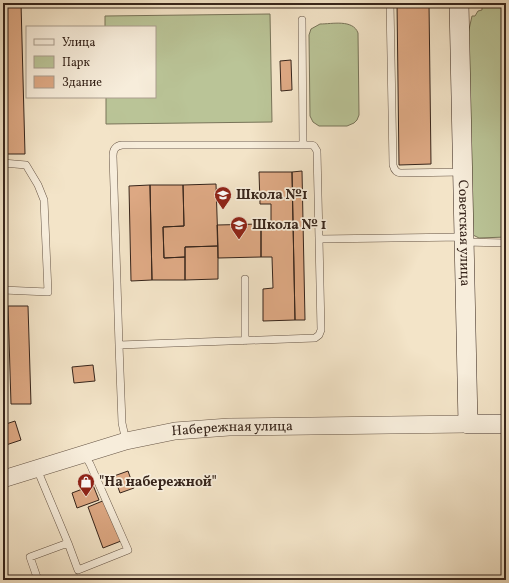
<svg xmlns="http://www.w3.org/2000/svg" width="509" height="583" viewBox="0 0 509 583" font-family="Vollkorn,serif">
	<style>
		.green { fill: #bac497; stroke: #787459 }
		.building { fill: #dea984; stroke: #37251b }
		.lines { fill: none; stroke-linecap: round; stroke-linejoin: round }
		.service-casing { stroke: #665546; stroke-width: 8 }
		.tertiary-casing { stroke: #665546; stroke-width: 18 }
		.secondary-casing { stroke: #37251b; stroke-width: 20 }
		.service { stroke: #f7eddb; stroke-width: 7 }
		.tertiary { stroke: #f7eddb; stroke-width: 17 }
		.secondary { stroke: #f7eddb; stroke-width: 19 }
		.labels { text-anchor: middle; dominant-baseline: central; stroke-width: 3.5; stroke-linejoin: round; paint-order: stroke }
		.poi-label { font-size: 14px; font-weight: bold; fill: #37251b; stroke: #f7eddb; text-anchor: start }
		.street-label { font-size: 14px; fill: #37251b; stroke: #f7eddb }
	</style>
	<rect width="100%" height="100%" fill="#f3e4c8"/>
	<filter id="stains"><feTurbulence type="fractalNoise" baseFrequency=".005" numOctaves="4"/><feColorMatrix values="0 0 0 0 .2 0 0 0 0 .09 0 0 0 0 .02 0 0 0 .5 -.17"/></filter>
	<radialGradient id="worn" r=".72"><stop offset=".6" stop-color="#630" stop-opacity="0"/><stop offset="1" stop-color="#630" stop-opacity=".3"/></radialGradient>
	<path class="green" d="M482,3H506V237L479,238L473,235L468,34L472,16H475L478,11L482,10Z
		M270,14L272,122L106,124V97H155V27H105V16Z
		M320,24C332,24 353,19 358,33L359,115L357,120L354,123L347,126H319L313,122L310,116L309,35L311,29Z"/>
	<path class="building" d="M3,3H21L25,154H5Z
		M397,3H429L431,164L399,165Z
		M291,60L292,90L281,91L280,61Z
		M302,171L305,320H295L292,172Z
		M259,172H292L295,320L263,321V289L273,288L272,257H261V224H271V204H260Z
		M216,184L218,246L185,247V257L164,258L163,227L184,226L183,185Z
		M150,185L152,280L131,281L129,186Z
		M150,185H183L184,226L163,227L164,258L185,257V280H152Z
		M261,224V257L218,258L217,225Z
		M218,246V279L185,280V247Z
		M8,306H28L31,404H11Z
		M93,365L95,381L74,383L72,367Z
		M15,421L21,440L3,446V425Z
		M128,471L134,488L120,493L114,476Z
		M93,485L99,500L77,508L72,493Z
		M105,500L121,541L103,548L88,507Z"/>
	<g class="lines">
		<g class="service-casing">
			<path id="service" d="M390,3L393,165C394,169 396,173 401,173L462,172
				M302,20L303,144
				M3,163L26,165L38,185L44,200L48,292L3,290
				M464,242L506,243
				M245,279V341
				M119,345L113,156C113,150 115,146 122,145H312L314,146L317,151L319,239
				M126,441L122,423L119,345L315,338L319,335L321,330L319,239L464,237
				M37,469L68,543L78,570L128,550L90,464L84,454
				M38,580L30,557L68,543"/>
		</g>
		<g class="tertiary-casing">
			<g id="tertiary">
				<path id="s1" d="M3,479L126,441L175,431L229,427L468,424"/>
			</g>
		</g>
		<g class="secondary-casing">
			<g id="secondary">
				<path id="s2" d="M459,3L468,424H506"/>
			</g>
		</g>
		<use href="#service" class="service"/>
		<use href="#tertiary" class="tertiary"/>
		<use href="#secondary" class="secondary"/>
	</g>
	<defs>
		<g id="school-pin" transform="scale(0.9)"><path d="M0 17L-7.5 6A9.5 9.5 0 1 1 7.5 6Z" fill="#8f2418" stroke="#f7eddb"/><path d="M0-5L7-2L0 1L-7-2ZM-4 1L0 2.5L4 1V4Q0 6-4 4Z" fill="#fff"/></g>
		<g id="shop-pin" transform="scale(0.9)"><path d="M0 17L-7.5 6A9.5 9.5 0 1 1 7.5 6Z" fill="#8f2418" stroke="#f7eddb"/><path d="M-5-2.5h2.3a2.7 3.5 0 0 1 5.4 0H5L5.5 6h-11ZM-1.5-2.5h3a1.5 2.3 0 0 0-3 0Z" fill="#fff"/></g>
	</defs>
	<g fill-rule="evenodd">
		<use href="#school-pin" x="223" y="195"/>
		<use href="#school-pin" x="239" y="225"/>
		<use href="#shop-pin" x="86" y="482"/>
	</g>
	<g class="labels">
		<g class="poi-label">
			<text x="236" y="195">Школа №1</text>
			<text x="252" y="225">Школа № 1</text>
			<text x="99" y="482">"На набережной"</text>
		</g>
		<g class="street-label">
			<text stroke="none"><textPath href="#s2" startOffset="230">Советская улица</textPath></text>
			<text stroke="none"><textPath href="#s1" startOffset="236">Набережная улица</textPath></text>
		</g>
	</g>
	<rect width="509" height="583" fill="none" stroke="#f3e4c8" stroke-width="16"/>
	<rect x="4" y="4" width="501" height="575" fill="none" stroke="#37251b" stroke-width="2"/>
	<rect x="8" y="8" width="493" height="567" fill="none" stroke="#37251b"/>
	<rect x="26" y="26" width="130" height="72" fill="#f7eddb" stroke="#aa9d8e"/>
	<rect x="34" y="39" width="20" height="6" fill="#f7eddb" stroke="#aa9d8e"/>
	<text x="62" y="46" font-size="12" fill="#37251b">Улица</text>
	<rect x="34" y="56" width="20" height="12" fill="#bac497" stroke="#aa9d8e"/>
	<text x="62" y="66" font-size="12" fill="#37251b">Парк</text>
	<rect x="34" y="76" width="20" height="12" fill="#dea984" stroke="#aa9d8e"/>
	<text x="62" y="86" font-size="12" fill="#37251b">Здание</text>
	<rect width="100%" height="100%" filter="url(#stains)"/>
	<rect width="100%" height="100%" fill="url(#worn)"/>
</svg>
